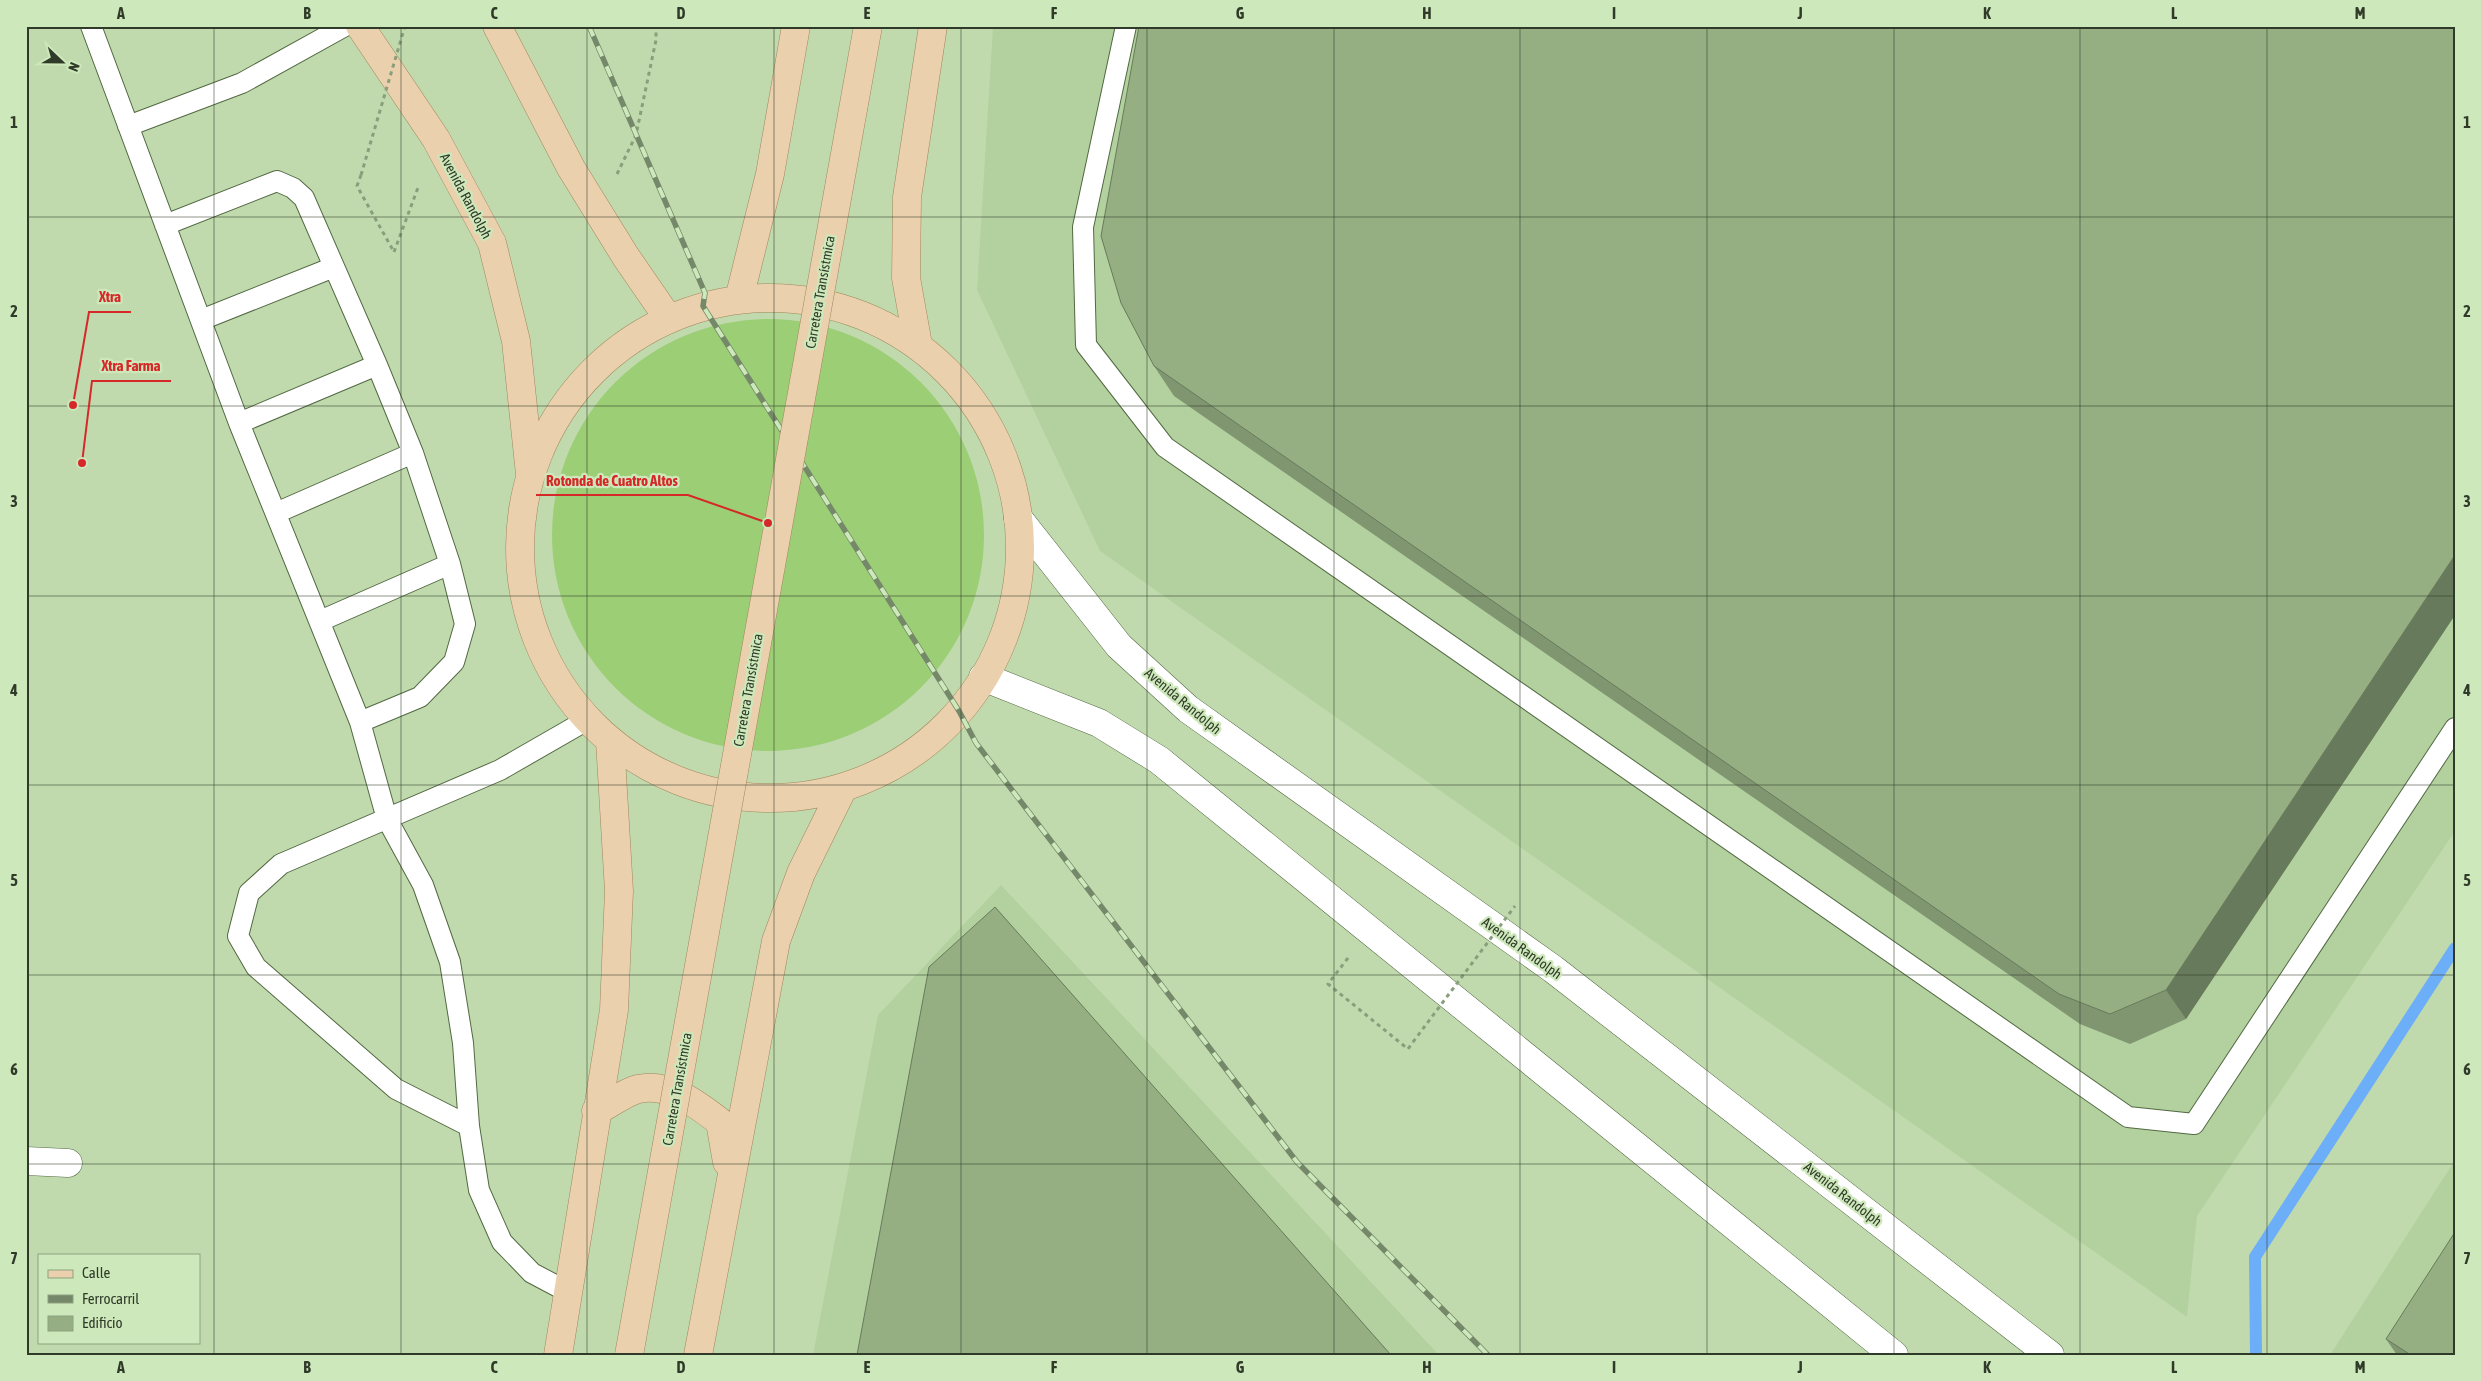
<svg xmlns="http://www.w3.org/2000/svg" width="2481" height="1381" viewBox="0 0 2481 1381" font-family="'Asap Condensed',sans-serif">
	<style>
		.built { fill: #b3d19f }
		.green { fill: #9bce75 }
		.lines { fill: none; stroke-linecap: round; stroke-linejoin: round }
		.stream { stroke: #6daef8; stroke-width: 12 }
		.service-casing { stroke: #526942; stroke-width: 22 }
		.minor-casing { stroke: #526942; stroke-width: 29 }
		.tertiary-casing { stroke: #526942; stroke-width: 29 }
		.primary-casing { stroke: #9f875b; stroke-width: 29 }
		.path { stroke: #8a9e7c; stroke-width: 3; stroke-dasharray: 4 4; stroke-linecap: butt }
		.service { stroke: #fff; stroke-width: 20 }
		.minor { stroke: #fff; stroke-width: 28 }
		.tertiary { stroke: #fff; stroke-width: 28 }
		.primary { stroke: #ead0ad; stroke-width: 28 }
		.rail-casing { stroke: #758869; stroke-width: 5.5 }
		.rail { stroke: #cde8ba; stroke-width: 4; stroke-dasharray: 11; stroke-linecap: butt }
		.primary-bridge-casing { stroke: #9f875b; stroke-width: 29; stroke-linecap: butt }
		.path-bridge { stroke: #8a9e7c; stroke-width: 3; stroke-dasharray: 4 4; stroke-linecap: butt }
		.primary-bridge { stroke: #ead0ad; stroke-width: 28 }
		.wall { fill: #809671 }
		.shaded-wall { fill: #687a5c }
		.building { fill: #95af83; stroke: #687a5c }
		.grid { fill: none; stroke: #2f3a28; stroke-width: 1; stroke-opacity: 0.55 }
		.labels { text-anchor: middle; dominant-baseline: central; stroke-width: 4.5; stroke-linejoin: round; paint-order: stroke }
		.street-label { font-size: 14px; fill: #2f3a28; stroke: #cde8ba }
		.leader { fill: none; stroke: #d62828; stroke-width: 2 }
		.callout-dot { fill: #d62828; stroke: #cde8ba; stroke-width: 2 }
		.callout-label { font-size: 15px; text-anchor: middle; font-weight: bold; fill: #d62828; stroke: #cde8ba; stroke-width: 4.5; stroke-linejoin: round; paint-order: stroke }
		.neatline { fill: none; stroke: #2f3a28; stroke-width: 2 }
		.grid-label { font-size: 16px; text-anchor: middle; font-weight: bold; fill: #2f3a28 }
	</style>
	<rect width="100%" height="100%" fill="#c0daae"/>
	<path class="built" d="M993,26H2455V831L2197,1216L2187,1317L1100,551L977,290Z
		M1001,885L1439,1355H813L878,1015Z
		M2455,1160V1355H2330Z"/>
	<path class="green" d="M552 535a216 216 0 1 1 432 0a216 216 0 1 1-432 0Z"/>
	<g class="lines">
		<path class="stream" d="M2256,1355L2255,1257L2455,948"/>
		<g class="service-casing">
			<path id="service" d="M91,26L239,423L360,722L387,819L423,885L450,962L463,1043L469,1126L479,1190L502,1242L532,1273L568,1292
				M1126,26L1083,227L1086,345L1165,447L2128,1117L2194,1124L2455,728
				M128,126L242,83L345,26
				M165,225L277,181L293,188L304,198L377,365L413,453L450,564L465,624L454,662L420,697L360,722
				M201,320L334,267
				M239,423L377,365
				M276,513L413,453
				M320,621L450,564
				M469,1126L396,1089L256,967L238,936L249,893L281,864L500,770L587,720"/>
		</g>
		<g class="minor-casing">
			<path id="minor" d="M26,1161L68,1163"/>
		</g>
		<g class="tertiary-casing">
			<path id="tertiary" d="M1018,518L1119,646L1188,709L1553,969L2050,1355
				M983,677L1099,723L1159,760L1894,1355"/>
		</g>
		<g class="primary-casing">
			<path id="primary" d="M360,26L436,139L492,243L516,341L530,474
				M497,26L571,168L626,257L668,318
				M520 548a250 250 0 1 1 500 0a250 250 0 1 1-500 0Z
				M739,299L770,174L796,26
				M918,345L906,278L907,197L933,26
				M596,1111C609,1105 625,1092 638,1089C669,1082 698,1105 720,1122L727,1162
				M558,1355L614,1010L619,891L610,741
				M698,1355L776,941L801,873L843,788"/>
		</g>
		<path class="path" d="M617,174L636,135L656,40V26
			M361,175L357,186L394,252
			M394,252L419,185
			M1348,958L1328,984L1408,1049L1413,1042"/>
		<use href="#service" class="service"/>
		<use href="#minor" class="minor"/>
		<use href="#tertiary" class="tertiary"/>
		<use href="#primary" class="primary"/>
		<g class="rail-casing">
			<path id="rail" d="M589,26L705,293L703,306L959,711L976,743L1297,1162L1488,1355"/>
		</g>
		<use href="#rail" class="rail"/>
		<g class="primary-bridge-casing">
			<path id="primary-bridge" d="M629,1355L868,26"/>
		</g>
		<path class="path-bridge" d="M361,175L405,26
			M1413,1042L1515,906"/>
		<use href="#primary-bridge" class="primary-bridge"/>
	</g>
	<path class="wall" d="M2455,26V615L2186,1019L2130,1044L2080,1024L1174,396L1154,366Z
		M2386,1339L2455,1355H2397Z"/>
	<path class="shaded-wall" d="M2455,555V615L2186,1019L2166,990Z"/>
	<path class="building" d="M1139,26H2455V555L2166,990L2110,1014L2059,994L1154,366L1121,303L1101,236Z
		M995,907L1391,1355H857L929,967Z
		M2455,1232V1355H2411L2386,1339Z"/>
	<path class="grid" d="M214,26V1355M401,26V1355M587,26V1355M774,26V1355M961,26V1355M1147,26V1355M1334,26V1355M1520,26V1355M1707,26V1355M1894,26V1355M2080,26V1355M2267,26V1355M26,217H2455M26,406H2455M26,596H2455M26,785H2455M26,975H2455M26,1164H2455"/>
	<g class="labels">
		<g class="street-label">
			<text transform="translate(466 196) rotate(62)">Avenida Randolph</text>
			<text transform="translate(820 292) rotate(-80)">Carretera Transístmica</text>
			<text transform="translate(748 690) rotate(-80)">Carretera Transístmica</text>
			<text transform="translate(1183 701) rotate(40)">Avenida Randolph</text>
			<text transform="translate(1522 948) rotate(36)">Avenida Randolph</text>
			<text transform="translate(677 1089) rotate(-80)">Carretera Transístmica</text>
			<text transform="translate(1843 1194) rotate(38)">Avenida Randolph</text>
		</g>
	</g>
	<path class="leader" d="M73 405L89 312H131M82 463L92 381H171M768 523L688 495H536"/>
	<g class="callout-dot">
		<circle cx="73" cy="405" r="5"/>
		<circle cx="82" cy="463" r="5"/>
		<circle cx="768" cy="523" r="5"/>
	</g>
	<g class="callout-label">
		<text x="110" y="302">Xtra</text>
		<text x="131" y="371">Xtra Farma</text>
		<text x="612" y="486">Rotonda de Cuatro Altos</text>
	</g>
	<rect width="2481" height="1381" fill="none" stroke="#cde8ba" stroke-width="55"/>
	<rect x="38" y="1254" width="162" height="90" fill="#cde8ba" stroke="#8ea280"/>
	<rect x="48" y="1270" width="25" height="8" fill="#ead0ad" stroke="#8ea280"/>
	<text x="82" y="1278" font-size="15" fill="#2f3a28">Calle</text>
	<rect x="48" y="1295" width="25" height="8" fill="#758869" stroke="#8ea280"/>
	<text x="82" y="1304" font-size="15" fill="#2f3a28">Ferrocarril</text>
	<rect x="48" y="1316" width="25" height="15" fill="#95af83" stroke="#8ea280"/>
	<text x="82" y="1328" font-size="15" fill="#2f3a28">Edificio</text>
	<g transform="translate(62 62) rotate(112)" stroke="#cde8ba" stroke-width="4" paint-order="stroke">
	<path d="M0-4L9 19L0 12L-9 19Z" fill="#2f3a28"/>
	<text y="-8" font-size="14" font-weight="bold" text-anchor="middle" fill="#2f3a28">N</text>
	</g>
	<rect x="28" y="28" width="2426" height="1326" class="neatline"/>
	<g class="grid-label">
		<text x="121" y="19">A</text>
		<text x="307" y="19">B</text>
		<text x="494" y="19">C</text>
		<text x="681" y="19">D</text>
		<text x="867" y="19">E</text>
		<text x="1054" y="19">F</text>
		<text x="1240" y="19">G</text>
		<text x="1427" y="19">H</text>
		<text x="1614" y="19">I</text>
		<text x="1800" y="19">J</text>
		<text x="1987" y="19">K</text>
		<text x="2174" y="19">L</text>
		<text x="2360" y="19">M</text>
		<text x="14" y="128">1</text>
		<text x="2467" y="128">1</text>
		<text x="14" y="317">2</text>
		<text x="2467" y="317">2</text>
		<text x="14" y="507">3</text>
		<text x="2467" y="507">3</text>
		<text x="14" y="696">4</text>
		<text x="2467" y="696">4</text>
		<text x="14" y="886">5</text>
		<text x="2467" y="886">5</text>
		<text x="14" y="1075">6</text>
		<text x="2467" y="1075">6</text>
		<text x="14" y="1264">7</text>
		<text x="2467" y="1264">7</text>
		<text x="121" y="1373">A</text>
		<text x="307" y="1373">B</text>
		<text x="494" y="1373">C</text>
		<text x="681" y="1373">D</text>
		<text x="867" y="1373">E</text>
		<text x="1054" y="1373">F</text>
		<text x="1240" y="1373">G</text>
		<text x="1427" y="1373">H</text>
		<text x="1614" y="1373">I</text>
		<text x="1800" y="1373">J</text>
		<text x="1987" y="1373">K</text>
		<text x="2174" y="1373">L</text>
		<text x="2360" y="1373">M</text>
	</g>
</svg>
